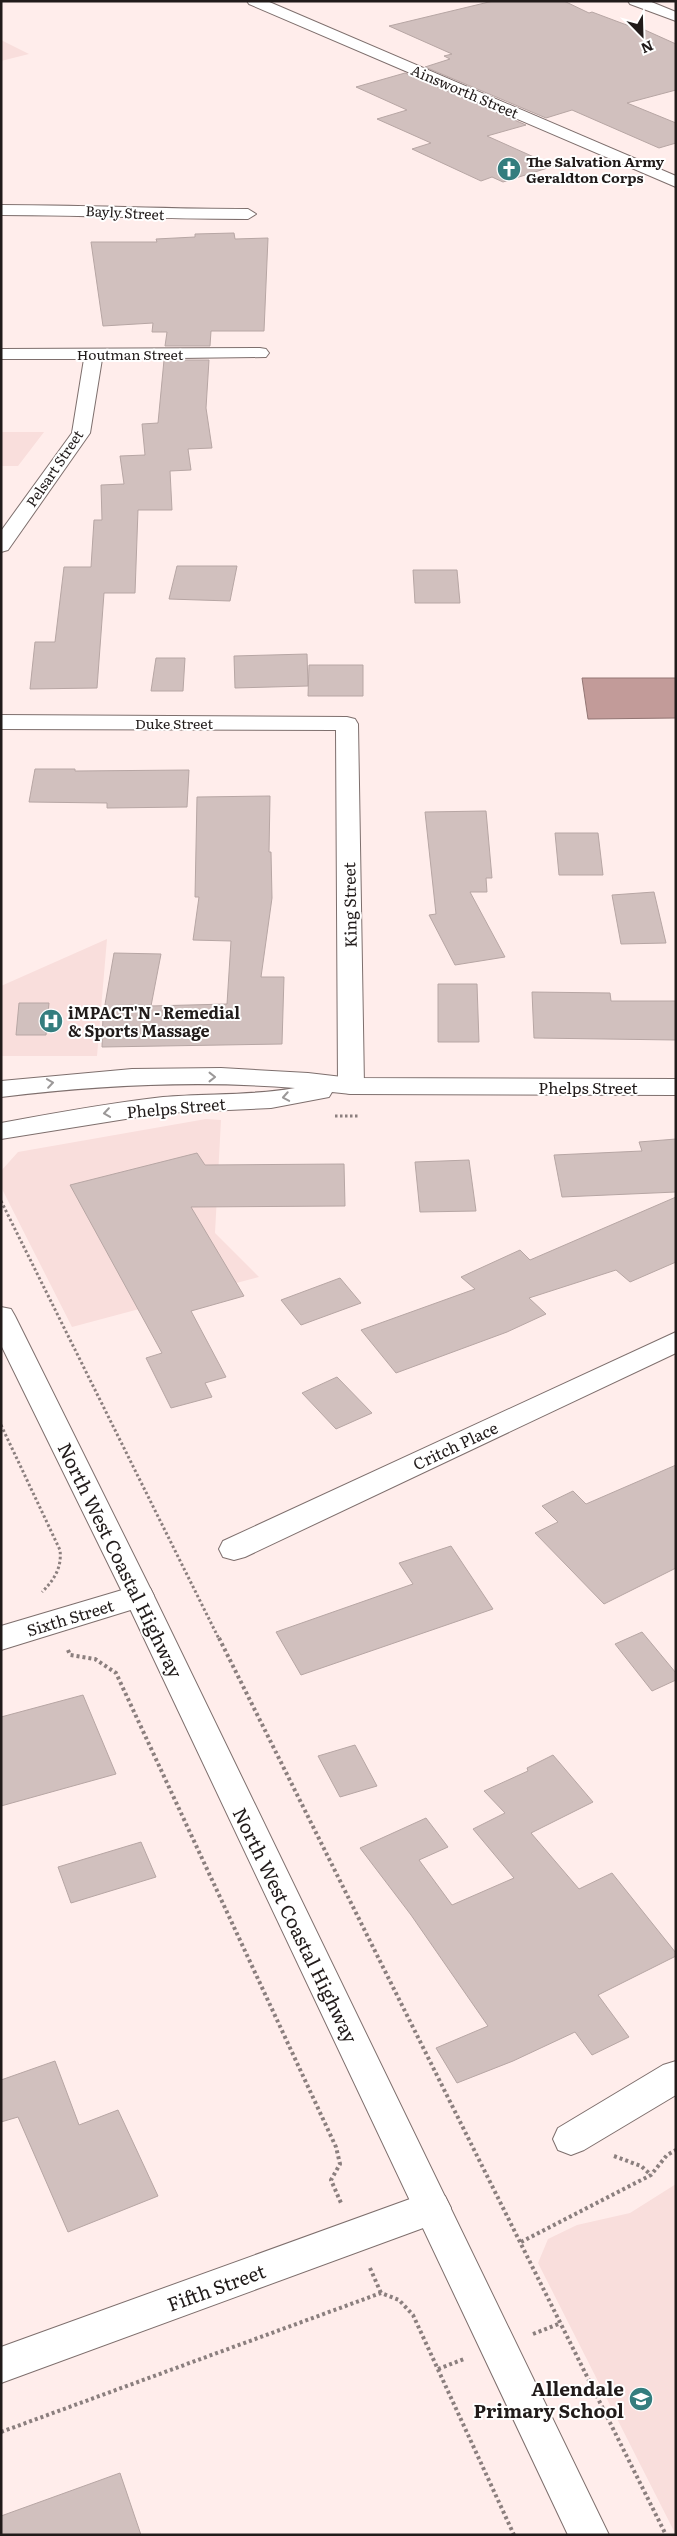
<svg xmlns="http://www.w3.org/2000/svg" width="677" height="2536" viewBox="0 0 677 2536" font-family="Literata,serif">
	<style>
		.built { fill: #f9dedc }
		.water { fill: #c29b99; stroke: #927573 }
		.building { fill: #d1c0be; stroke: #b7a6a4 }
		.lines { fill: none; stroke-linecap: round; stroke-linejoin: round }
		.minor-casing { stroke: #7e6f6d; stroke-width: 2 }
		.major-casing { stroke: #7e6f6d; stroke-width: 2 }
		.highway-casing { stroke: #7e6f6d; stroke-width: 2 }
		.path-far1 { stroke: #8b7f7e; stroke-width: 3; stroke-dasharray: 2.5 2.5; stroke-linecap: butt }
		.path { stroke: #8b7f7e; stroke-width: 4; stroke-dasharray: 3 3; stroke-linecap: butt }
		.minor { fill: #fff; fill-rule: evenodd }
		.major { fill: #fff; fill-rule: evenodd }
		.highway { fill: #fff; fill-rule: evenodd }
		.oneway { stroke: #9b9898 }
		.labels { text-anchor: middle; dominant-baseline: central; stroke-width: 4; stroke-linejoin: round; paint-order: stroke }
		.far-street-label { font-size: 14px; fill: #211b1a; stroke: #fff }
		.far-poi-label { font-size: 14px; font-weight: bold; fill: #211b1a; stroke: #fff; text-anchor: start }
		.street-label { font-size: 16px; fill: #211b1a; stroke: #fff }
		.poi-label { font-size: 16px; font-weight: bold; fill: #211b1a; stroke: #fff; text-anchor: start }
		.near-street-label { font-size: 19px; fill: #211b1a; stroke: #fff }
		.near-poi-label { font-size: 19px; font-weight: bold; fill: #211b1a; stroke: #fff; text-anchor: end }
	</style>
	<rect width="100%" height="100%" fill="#ffedeb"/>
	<path class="built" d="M1,40L29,54L1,61Z
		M1,432H44L18,466H1Z
		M107,939L97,1056H1V986Z
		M206,1119L221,1120L215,1233L259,1277L72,1327L1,1187V1171L18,1152Z
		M676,2184V2535L538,2263L548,2239L577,2225L630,2213Z"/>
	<path class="water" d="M582,678H676V718L588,719Z"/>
	<path class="building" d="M493,1H564L589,13L592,12L632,27L636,26L676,44V90L627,103L676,123V143L659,148L572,110L546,118L425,67L450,59L444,56L452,54L389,26Z
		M405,73L526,125L487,136L554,166L503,182L492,177L481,181L412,149L431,143L377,119L407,110L356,87Z
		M234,233L235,239L268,238L264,331H211L210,346H165L167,332H152L153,323L103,326L91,242H157L156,239L195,237V234Z
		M164,360H209L206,408L212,448L188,449L191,470L170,471L172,510H138L135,593H104L97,688L30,689L35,642H55L64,567H91L94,520H102L101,485L124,484L120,456L145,455L142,424L158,423Z
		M177,566H237L230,601L169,599Z
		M413,570H457L460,603H415Z
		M307,654L308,686L235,688L234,656Z
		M156,658H185L183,691H151Z
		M309,665H363V696H308Z
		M35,769H75V771L189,770L187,807L107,808V803L29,802Z
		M270,796L269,852H271L272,898L261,977H284L282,1044L102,1047L103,1016L114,953L161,954L151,1006L227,1004L231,941L193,940L199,897H195L197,797Z
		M486,811L492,878H486L487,892H470L505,957L455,965L429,915L436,914L425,812Z
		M555,833H598L603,875H559Z
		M654,892L666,943L621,944L612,895Z
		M438,984H477L479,1042H438Z
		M532,992L610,993L611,1001H676V1040L534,1038Z
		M19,1003H49L46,1035H16Z
		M676,1139V1192L562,1197L554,1155L642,1151L639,1142Z
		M197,1153L205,1165L344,1164L345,1206L191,1207L244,1296L191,1311L226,1377L205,1383L212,1397L171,1408L146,1358L162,1353L70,1185Z
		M469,1160L476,1211L420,1212L415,1162Z
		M676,1197V1262L630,1282L616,1270L529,1298L546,1314L507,1332L396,1373L361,1330L475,1289L461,1277L520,1250L530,1260Z
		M340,1278L361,1303L301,1325L281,1300Z
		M337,1377L372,1413L336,1429L302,1393Z
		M676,1465V1568L604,1604L535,1533L558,1522L542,1506L573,1491L586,1504Z
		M451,1546L493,1609L301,1675L276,1632L413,1584L399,1563Z
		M642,1632L676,1673V1680L652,1691L615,1644Z
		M83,1695L116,1774L1,1806V1717Z
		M355,1745L377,1786L340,1797L318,1756Z
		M553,1755L593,1802L531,1833L579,1889L612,1873L676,1953V1956L598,1995L629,2037L592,2055L575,2032L513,2061L457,2083L436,2048L488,2026L411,1915L360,1848L426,1818L448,1847L419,1860L452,1905L514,1878L473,1829L505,1813L484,1791L528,1771L527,1768Z
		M141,1842L156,1877L71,1903L58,1867Z
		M55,2061L79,2125L118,2110L158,2196L68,2232L18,2117L1,2122V2080Z
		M120,2473L141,2535H1V2516Z"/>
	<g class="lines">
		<g class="minor-casing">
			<path id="minor" d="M247,1H267L676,176V187L249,4Z
				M628,1H649L676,12V21L630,4Z
				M1,205C84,205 166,209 248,209L256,214L248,219C166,219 84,215 1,215Z
				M260,348L266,349L269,353L266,357L102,359L90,433L8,550L1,552V531L72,433L84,359H1V349Z
				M1,715L347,717L355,719L358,724L364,1086L360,1092L351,1094L342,1092L338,1086L336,730L1,729Z
				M676,1332V1353L245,1557L234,1560L223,1557L219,1549L223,1541Z
				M139,1585L150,1588L154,1596L150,1604L1,1650V1626Z
				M676,2061V2095L584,2150L571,2155L558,2150L553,2139L558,2128L663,2065Z
				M432,2191L445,2196L451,2208L445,2220L1,2383V2347Z"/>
		</g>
		<g class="major-casing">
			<path id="major" d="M221,1068L308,1073L351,1078L676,1079V1095L351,1094L332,1092L329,1097L271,1108L163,1113L1,1139V1123C55,1113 109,1103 163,1097C207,1093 251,1096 295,1088C197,1080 99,1085 1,1097V1081L132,1069Z"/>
		</g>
		<g class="highway-casing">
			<path id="highway" d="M1,1307L11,1309L15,1316L154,1596L609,2535H568L124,1596L1,1345Z"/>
		</g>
		<path class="path-far1" d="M335,1116H358
			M1,1201L219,1639
			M1,1425L60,1550C62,1568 54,1580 42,1592"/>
		<path class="path" d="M219,1638L666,2535
			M68,1650L70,1655L95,1659L116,1673L336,2147L340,2164L331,2180L341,2203
			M614,2156L641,2166L651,2175
			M521,2242L651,2175L667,2155L676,2150
			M370,2268L381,2293
			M533,2334L561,2323
			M438,2369L464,2359
			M1,2432L381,2293L399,2300L413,2315L514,2535"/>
		<use href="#minor" class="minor"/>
		<use href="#major" class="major"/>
		<use href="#highway" class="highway"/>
	</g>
	<defs><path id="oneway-chevron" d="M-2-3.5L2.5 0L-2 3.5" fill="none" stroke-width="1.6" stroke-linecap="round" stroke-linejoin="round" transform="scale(1.25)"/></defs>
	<g class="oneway">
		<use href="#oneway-chevron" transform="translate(212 1077)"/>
		<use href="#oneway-chevron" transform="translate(50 1083) rotate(-8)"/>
		<use href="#oneway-chevron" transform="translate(286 1097) rotate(170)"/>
		<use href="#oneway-chevron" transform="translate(107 1113) rotate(172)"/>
	</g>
	<defs>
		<g id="church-disc" transform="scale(1.25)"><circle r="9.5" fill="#347d7e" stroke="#fff"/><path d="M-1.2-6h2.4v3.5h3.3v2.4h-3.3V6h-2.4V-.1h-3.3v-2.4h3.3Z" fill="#fff"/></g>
		<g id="hospital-disc" transform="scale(1.25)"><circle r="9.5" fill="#347d7e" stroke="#fff"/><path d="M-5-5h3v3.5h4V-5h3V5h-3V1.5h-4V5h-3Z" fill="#fff"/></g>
		<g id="school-disc" transform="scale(1.25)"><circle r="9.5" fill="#347d7e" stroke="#fff"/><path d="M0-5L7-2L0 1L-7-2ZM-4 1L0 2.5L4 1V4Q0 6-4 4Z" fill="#fff"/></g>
	</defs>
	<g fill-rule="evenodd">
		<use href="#church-disc" x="509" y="169"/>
		<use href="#hospital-disc" x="51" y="1021"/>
		<use href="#school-disc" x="641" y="2399"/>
	</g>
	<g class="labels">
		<g class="far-street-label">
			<text transform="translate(465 91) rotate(23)">Ainsworth Street</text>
			<text transform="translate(125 212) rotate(3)">Bayly Street</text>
			<text x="130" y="354">Houtman Street</text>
			<text transform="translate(54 468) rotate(-56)">Pelsart Street</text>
			<text x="174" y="723">Duke Street</text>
		</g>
		<g class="far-poi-label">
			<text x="526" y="161">The Salvation Army<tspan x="526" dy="16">Geraldton Corps</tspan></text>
		</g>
		<g class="street-label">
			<text transform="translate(349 905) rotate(-91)">King Street</text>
			<text x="588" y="1087">Phelps Street</text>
			<text transform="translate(176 1107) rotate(-5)">Phelps Street</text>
			<text transform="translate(455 1445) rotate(-25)">Critch Place</text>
			<text transform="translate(70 1617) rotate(-17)">Sixth Street</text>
		</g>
		<g class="poi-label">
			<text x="68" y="1012">iMPACT'N - Remedial<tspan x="68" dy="18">&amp; Sports Massage</tspan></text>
		</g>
		<g class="near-street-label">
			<text transform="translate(121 1560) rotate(64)">North West Coastal Highway</text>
			<text transform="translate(296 1925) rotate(64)">North West Coastal Highway</text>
			<text transform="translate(216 2287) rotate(-20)">Fifth Street</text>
		</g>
		<g class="near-poi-label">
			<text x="624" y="2388">Allendale<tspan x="624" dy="22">Primary School</tspan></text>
		</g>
	</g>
	<rect width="677" height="2536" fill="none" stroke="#211b1a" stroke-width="5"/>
	<g transform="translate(642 35) rotate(157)" stroke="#ffffff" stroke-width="4" paint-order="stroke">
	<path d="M0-4L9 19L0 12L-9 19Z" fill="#211b1a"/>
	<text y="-8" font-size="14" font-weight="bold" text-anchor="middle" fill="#211b1a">N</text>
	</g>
</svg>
